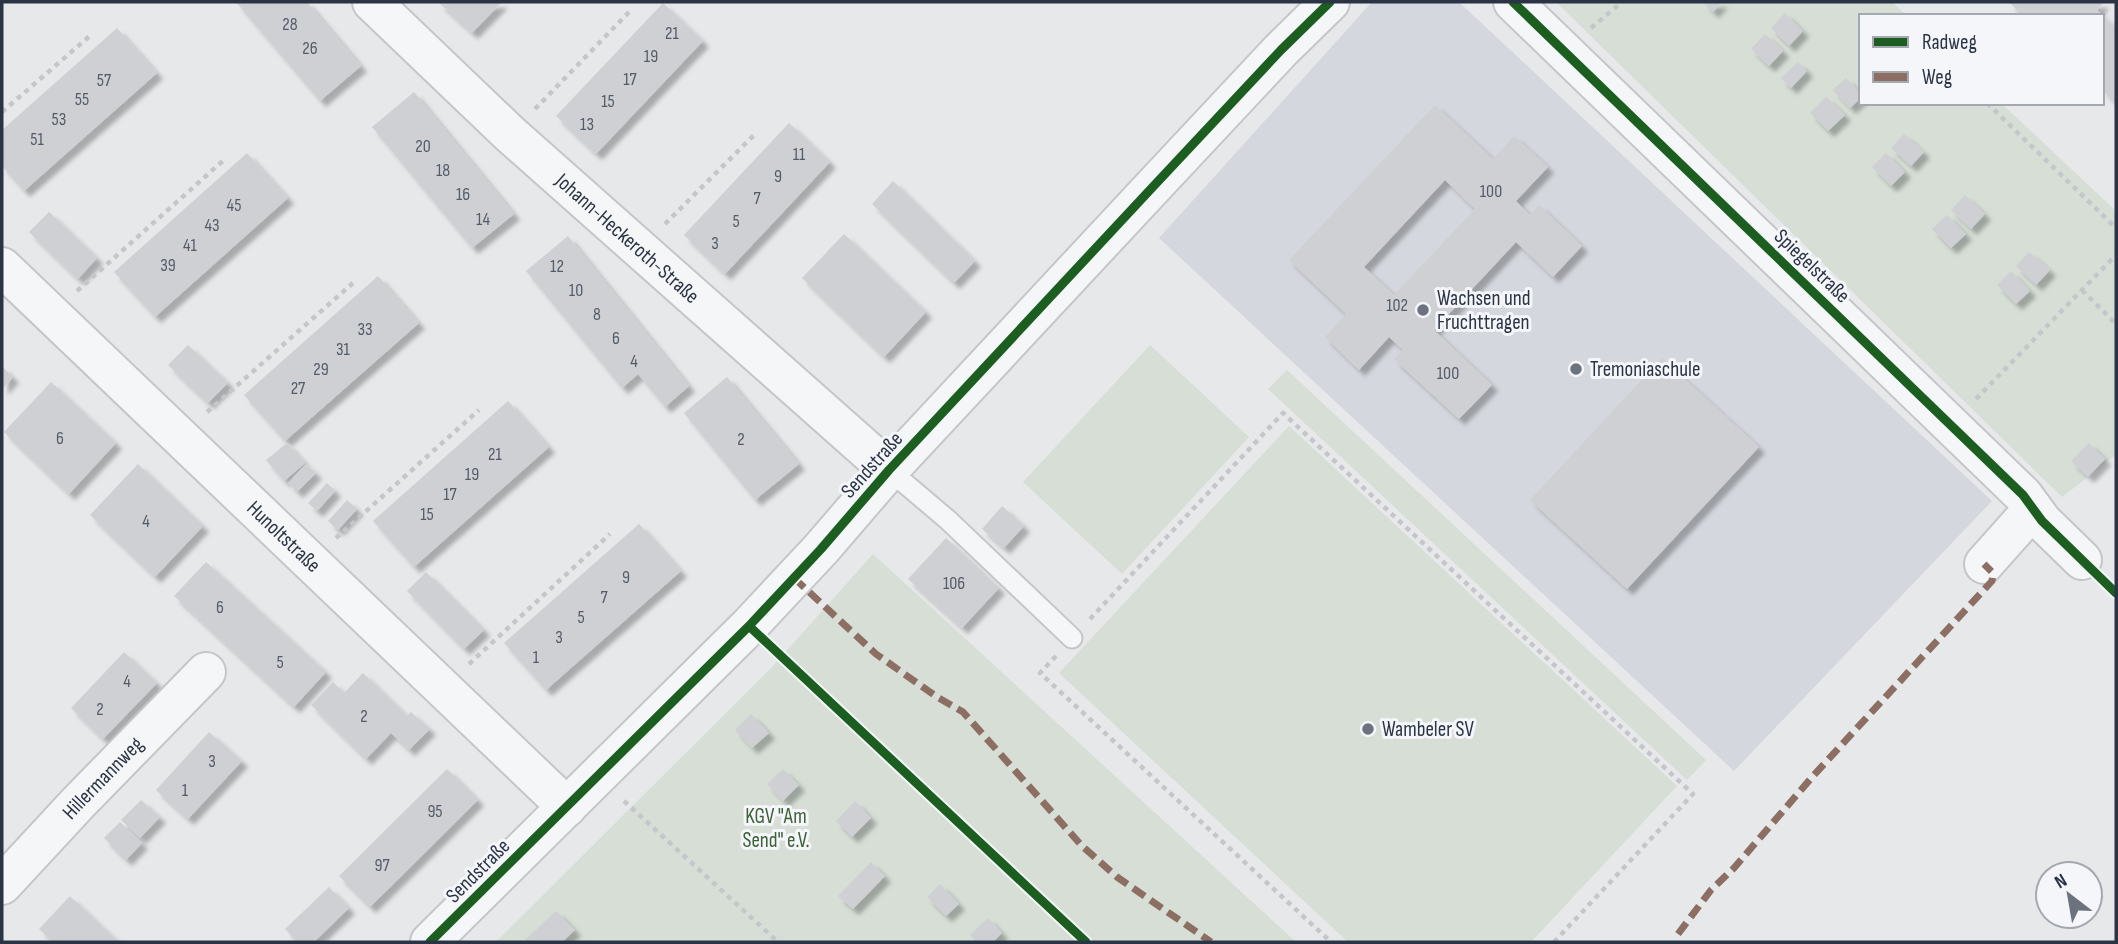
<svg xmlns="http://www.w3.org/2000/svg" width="2118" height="944" viewBox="0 0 2118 944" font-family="'Sofia Sans Condensed',sans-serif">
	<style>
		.built { fill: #d4d7dd }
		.green { fill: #d6ded6 }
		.building { fill: #ced0d3; fill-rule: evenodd; filter: url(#shadow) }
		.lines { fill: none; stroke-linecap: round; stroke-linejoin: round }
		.service-casing { stroke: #c4c6c8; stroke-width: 23 }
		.minor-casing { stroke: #c4c6c8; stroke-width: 42 }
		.path { stroke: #c5c6ca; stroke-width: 4.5; stroke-dasharray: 5 5; stroke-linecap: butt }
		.service { stroke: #f5f6f7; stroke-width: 19 }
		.minor { stroke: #f5f6f7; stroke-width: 38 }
		.quiet { stroke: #8d6e63; stroke-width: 7; stroke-dasharray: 14 7; stroke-linecap: butt }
		.cycleway-casing { stroke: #f4f6f9; stroke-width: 13 }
		.cycleway { stroke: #1b5e20; stroke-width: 9 }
		.poi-dot { fill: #6c737f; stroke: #f4f6f9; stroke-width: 2.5 }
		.labels { text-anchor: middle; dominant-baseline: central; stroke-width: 6; stroke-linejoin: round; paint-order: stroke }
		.number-label { font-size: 18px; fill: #545c69 }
		.street-label { font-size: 21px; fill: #2b3445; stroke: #f4f6f9 }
		.poi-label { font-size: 21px; fill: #2b3445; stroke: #f4f6f9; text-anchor: start }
		.park-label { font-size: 21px; fill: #3f6138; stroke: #f4f6f9 }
	</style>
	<defs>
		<filter id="shadow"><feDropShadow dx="6" dy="6" stdDeviation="2" flood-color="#0004"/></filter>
	</defs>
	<rect width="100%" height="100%" fill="#e6e8ea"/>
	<path class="built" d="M1372,2H1459L1992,501L1734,771L1159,238Z"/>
	<path class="green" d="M1556,2H1892L1907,16H1861V103H2001L2116,211V455L2062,497Z
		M1150,345L1249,437L1122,574L1023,482Z
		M1287,370L1706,760L1687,780L1268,389Z
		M1289,426L1677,786L1531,942H1348L1059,673Z
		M873,554L1296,942H496L773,666Z"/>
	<path class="building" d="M236,2H307L361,66L320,101Z
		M438,2H502L472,33Z
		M1703,2H1722L1713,12Z
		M2009,2H2101L2103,3L2097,10L2116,28V103L2102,90V16H2023Z
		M663,3L703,41L596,154L556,116Z
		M1785,13L1803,31L1789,46L1771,28Z
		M117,28L157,73L24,191L2,166V130Z
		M1765,34L1783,51L1769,66L1751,49Z
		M1798,62L1807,71L1791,88L1781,78Z
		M1846,78L1861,94V98L1850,108L1833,90Z
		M414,92L514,214L472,248L372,127Z
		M1826,97L1845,115L1828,131L1810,113Z
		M1435,105L1493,159L1514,136L1548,167L1516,201L1530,215L1539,205L1582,246L1553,277L1516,242L1434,330L1492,385L1459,419L1394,359L1403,350L1389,337L1359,370L1325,337L1346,314L1289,260ZM1445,180L1475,209L1394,295L1364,267Z
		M789,123L830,162L725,274L684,235Z
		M1904,134L1924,152L1911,166L1891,148Z
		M247,153L288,198L155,317L114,272Z
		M1886,153L1905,172L1891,186L1872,167Z
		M893,181L975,261L954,283L872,204Z
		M1965,195L1985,214L1971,229L1951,210Z
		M49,212L97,258L78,279L29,232Z
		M1947,215L1966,234L1951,248L1932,229Z
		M844,234L926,312L884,357L802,278Z
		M568,236L689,386L665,407L638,374L622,388L526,271Z
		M2029,252L2050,270L2036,285L2016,266Z
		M2011,271L2030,291L2016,304L1997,285Z
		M378,276L419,323L285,441L244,395Z
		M188,345L228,383L208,403L168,365Z
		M1662,358L1759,447L1627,589L1530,500Z
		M2,366L13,377L2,389Z
		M727,377L799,464L755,500L684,413Z
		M51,382L116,443L69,494L4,432Z
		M508,401L549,447L414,567L373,521Z
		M287,443L305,463L284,481L266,460Z
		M2089,443L2105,459L2088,477L2071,461Z
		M138,464L203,526L155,577L90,515Z
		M306,464L316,473L297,492L288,483Z
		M327,483L335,491L317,511L308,503Z
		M347,500L357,509L338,530L328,521Z
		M1002,506L1024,526L1004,548L982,529Z
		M639,524L681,571L546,690L504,643Z
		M946,538L999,588L962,628L908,579Z
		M206,562L326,672L294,707L174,596Z
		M426,572L484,630L464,649L407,591Z
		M124,652L157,683L103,739L71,708Z
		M363,673L407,716L411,712L430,729L409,750L391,733L366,759L311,705L333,682L344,693Z
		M751,714L769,733L752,748L735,730Z
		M209,732L242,761L188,819L156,790Z
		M447,769L478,800L370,907L339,876Z
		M783,769L799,785L783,801L767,784Z
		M141,800L160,817L140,838L121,820Z
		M855,801L871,818L852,837L836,821Z
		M120,822L142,843L126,860L104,838Z
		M871,862L885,876L853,909L838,896Z
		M940,884L959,904L946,916L927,897Z
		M329,887L349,908L314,942H298L285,929Z
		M70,896L98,923L119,942H53L39,929Z
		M556,911L575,930L562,942H525L524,941Z
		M988,918L1002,933L993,942H977L970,935Z"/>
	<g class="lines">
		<g class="service-casing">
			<path id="service" d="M889,470L948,520L1072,638"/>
		</g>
		<g class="minor-casing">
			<g id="minor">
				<path id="s1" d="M372,2L510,134L889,470"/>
				<path d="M1513,2L2023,495L2042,521L2082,560"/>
				<path id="s2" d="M2,267L567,807"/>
				<path d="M1984,564L2033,509"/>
				<path id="s3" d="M2,885L78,803L206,672"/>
				<path d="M430,942L749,626L821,549L889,470L1149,191L1281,50L1330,2"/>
			</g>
		</g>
		<path class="path" d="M1591,28L1622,2
			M1987,103L2116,228
			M535,109L632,9
			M2,112L92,34
			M665,224L754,135
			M2082,290L2116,324
			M77,291L225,159
			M1976,399L2116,255
			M207,412L353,283
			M336,538L479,410
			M1090,619L1283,413L1693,794L1554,942
			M1056,656L1040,673L1331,942
			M469,664L610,534
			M624,801L778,942"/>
		<use href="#service" class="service"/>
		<use href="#minor" class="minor"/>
		<path class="quiet" d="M794,578L876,654L937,697L963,712L1082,846L1117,877L1211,942
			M1678,934L1711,890L1734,868L1813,776L1992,581L1993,573L1984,564"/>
		<g class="cycleway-casing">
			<path id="cycleway" d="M1513,2L2023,495L2042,521L2116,593
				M749,626L1086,942
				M430,942L749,626L821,549L889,470L1149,191L1281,50L1330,2"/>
		</g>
		<use href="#cycleway" class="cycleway"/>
	</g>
	<g class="poi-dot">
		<circle cx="1423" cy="310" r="7"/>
		<circle cx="1576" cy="369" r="7"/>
		<circle cx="1368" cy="729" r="7"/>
	</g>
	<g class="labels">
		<g class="number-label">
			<text x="290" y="24">28</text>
			<text x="672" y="33">21</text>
			<text x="310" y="48">26</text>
			<text x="651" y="56">19</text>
			<text x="630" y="79">17</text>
			<text x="104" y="80">57</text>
			<text x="82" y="99">55</text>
			<text x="608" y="101">15</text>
			<text x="59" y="119">53</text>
			<text x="587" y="124">13</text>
			<text x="37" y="139">51</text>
			<text x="423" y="146">20</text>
			<text x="799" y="154">11</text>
			<text x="443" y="170">18</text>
			<text x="778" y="176">9</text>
			<text x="1491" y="191">100</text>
			<text x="463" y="194">16</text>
			<text x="757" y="198">7</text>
			<text x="234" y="205">45</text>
			<text x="483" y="219">14</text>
			<text x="736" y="221">5</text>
			<text x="212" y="225">43</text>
			<text x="715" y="243">3</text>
			<text x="190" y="245">41</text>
			<text x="168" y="265">39</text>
			<text x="557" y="266">12</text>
			<text x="576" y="290">10</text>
			<text x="1397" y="305">102</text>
			<text x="597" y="314">8</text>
			<text x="365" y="329">33</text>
			<text x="616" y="338">6</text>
			<text x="343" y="349">31</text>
			<text x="634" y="361">4</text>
			<text x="321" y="369">29</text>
			<text x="1448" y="373">100</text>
			<text x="298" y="388">27</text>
			<text x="60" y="438">6</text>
			<text x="741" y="439">2</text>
			<text x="495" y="454">21</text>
			<text x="472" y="474">19</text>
			<text x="450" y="494">17</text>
			<text x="427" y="514">15</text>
			<text x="146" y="521">4</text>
			<text x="626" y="577">9</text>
			<text x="954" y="583">106</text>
			<text x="604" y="597">7</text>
			<text x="220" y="607">6</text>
			<text x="581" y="617">5</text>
			<text x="559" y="637">3</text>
			<text x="536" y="657">1</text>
			<text x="280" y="662">5</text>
			<text x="127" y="681">4</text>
			<text x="100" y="709">2</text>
			<text x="364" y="716">2</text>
			<text x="212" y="761">3</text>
			<text x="185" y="790">1</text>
			<text x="435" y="811">95</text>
			<text x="382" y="865">97</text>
		</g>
		<g class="street-label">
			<text stroke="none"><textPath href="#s1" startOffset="348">Johann-Heckeroth-Straße</textPath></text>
			<text transform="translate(1812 266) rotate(44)">Spiegelstraße</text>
			<text transform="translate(872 465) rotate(-48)">Sendstraße</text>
			<text stroke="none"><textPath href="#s2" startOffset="390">Hunoltstraße</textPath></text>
			<text stroke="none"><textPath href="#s3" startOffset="147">Hillermannweg</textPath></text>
			<text transform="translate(478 871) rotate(-45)">Sendstraße</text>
		</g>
		<g class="poi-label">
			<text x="1437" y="298">Wachsen und<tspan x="1437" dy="24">Fruchttragen</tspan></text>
			<text x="1590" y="369">Tremoniaschule</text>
			<text x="1382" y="729">Wambeler SV</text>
		</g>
		<g class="park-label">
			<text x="776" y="816">KGV "Am<tspan x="776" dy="24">Send" e.V.</tspan></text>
		</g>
	</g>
	<rect width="2118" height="944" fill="none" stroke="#2b3445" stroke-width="7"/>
	<rect x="1859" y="14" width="245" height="91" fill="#f4f6f9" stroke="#a4a8b1" stroke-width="2"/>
	<rect x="1873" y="37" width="35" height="10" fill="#1b5e20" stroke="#a4a8b1" stroke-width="2"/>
	<text x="1922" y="49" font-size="21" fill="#2b3445">Radweg</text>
	<rect x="1873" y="72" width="35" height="10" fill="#8d6e63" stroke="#a4a8b1" stroke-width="2"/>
	<text x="1922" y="84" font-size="21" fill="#2b3445">Weg</text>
	<g transform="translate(2069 895) rotate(329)"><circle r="33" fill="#f4f6f9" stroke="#a4a8b1" stroke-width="2"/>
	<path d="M0-5L12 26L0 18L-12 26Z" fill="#6c737f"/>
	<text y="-10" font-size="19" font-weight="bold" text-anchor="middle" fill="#2b3445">N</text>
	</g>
</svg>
